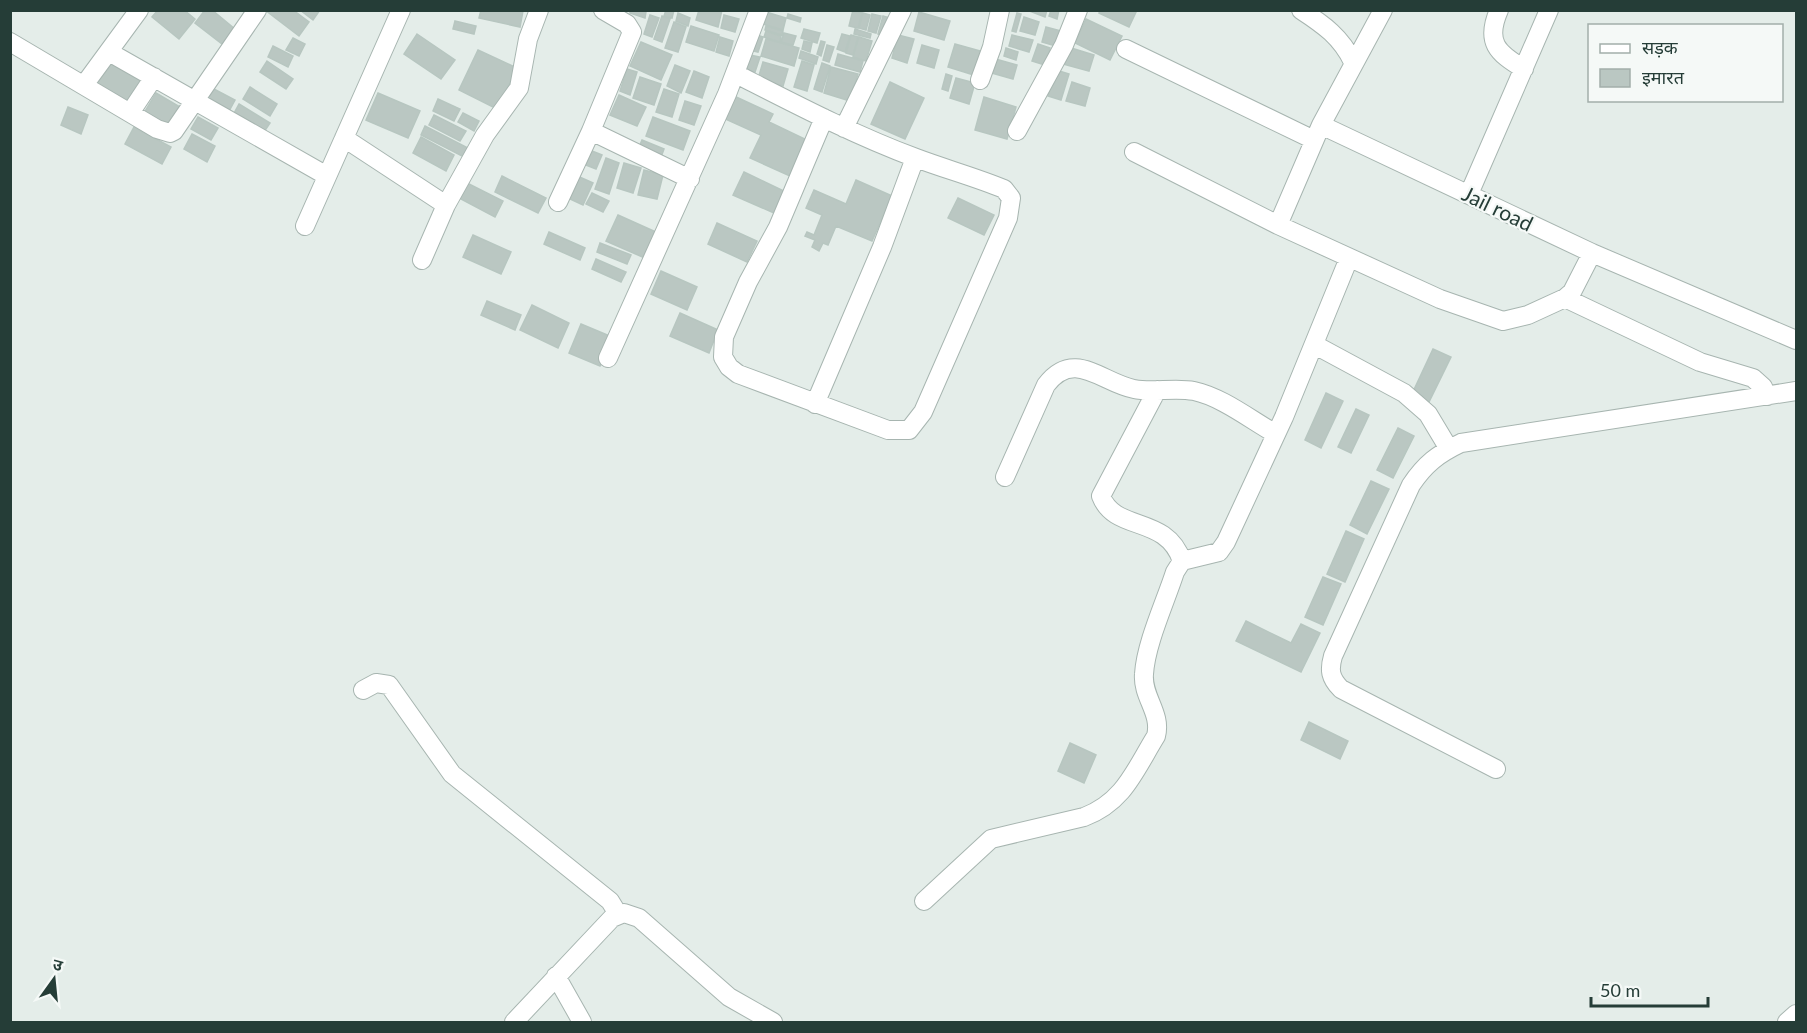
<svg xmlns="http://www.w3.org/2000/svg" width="1807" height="1033" viewBox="0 0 1807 1033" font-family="Lato,'Noto Sans Devanagari',sans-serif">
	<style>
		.building { fill: #bac7c2; stroke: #b7c6c0; stroke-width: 1.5 }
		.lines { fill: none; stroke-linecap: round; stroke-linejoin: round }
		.minor-casing { stroke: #a7b5b0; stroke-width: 20 }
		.minor { stroke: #fff; stroke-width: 18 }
		.labels { text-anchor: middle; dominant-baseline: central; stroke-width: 4.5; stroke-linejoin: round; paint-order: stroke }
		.street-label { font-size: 21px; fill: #253d37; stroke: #f5f9f7 }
	</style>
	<rect width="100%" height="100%" fill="#e4ede9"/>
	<path class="building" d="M158,10H184L195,19L179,39L152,17Z
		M205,10H212L235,29L222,44L195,23Z
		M265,10H293L309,22L299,36Z
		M300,10H320L313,20Z
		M481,10H523V11L520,27L479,18Z
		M630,10H642L646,12L645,18L630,13Z
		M666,10H674L672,18L664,16Z
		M699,10H722L718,27L696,20Z
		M853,10L862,13L858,28L849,26Z
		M1027,10H1047L1045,17Z
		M1051,10H1059L1057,19L1049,16Z
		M1100,10H1137L1129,27L1099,13Z
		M766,12L786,18L783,30L763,24Z
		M919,12L950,21L944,40L914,31Z
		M678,13L690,18L688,26L676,21Z
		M863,13L870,15L866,30L859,28Z
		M1017,13L1021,14L1016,32L1012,31Z
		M788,14L801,18L800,22L787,18Z
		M872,14L881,16L876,33L868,31Z
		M650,15L659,18L652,37L644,34Z
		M724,15L739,19L735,32L721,28Z
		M662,16L670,19L662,42L654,39Z
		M883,16L890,18L885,36L878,34Z
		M1024,17L1039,22L1035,35L1020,31Z
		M1086,19L1122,36L1110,60L1075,43Z
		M455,21L476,26L474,34L453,29Z
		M674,22L686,27L678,52L665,48Z
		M691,26L719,35L714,51L686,42Z
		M766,26L783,31L782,35L765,30Z
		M1046,27L1061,31L1056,46L1042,42Z
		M804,29L820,33L817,43L801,38Z
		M855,29L871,34L870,38L854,34Z
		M766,31L781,36L780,42L764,37Z
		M784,33L796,36L793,45L781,42Z
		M417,34L455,60L441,79L404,54Z
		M754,34L763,37L758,52L749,50Z
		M842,34L850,36L845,52L837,49Z
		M851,35L858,37L853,55L846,53Z
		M898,35L914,39L907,63L892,58Z
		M1012,35L1033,40L1029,52L1009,46Z
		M720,37L733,41L729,56L716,52Z
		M859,37L872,41L866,61L853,57Z
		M293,38L305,44L299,56L286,50Z
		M766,39L799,48L794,66L761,56Z
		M804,41L812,43L810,52L802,49Z
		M821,41L825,42L821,56L817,54Z
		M641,42L672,55L661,80L630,66Z
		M955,44L984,52L977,76L948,67Z
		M1038,44L1050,48L1045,65L1032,61Z
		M827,45L834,47L829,62L823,60Z
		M922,45L939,50L934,68L917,63Z
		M273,46L293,56L288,67L268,57Z
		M1068,47L1094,55L1089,71L1063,64Z
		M1006,48L1018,52L1016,60L1004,56Z
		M478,50L517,68L497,109L459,90Z
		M801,51L818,57L816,64L799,58Z
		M838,54L863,61L860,72L835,65Z
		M750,55L760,57L755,72L746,69Z
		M992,58L1017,65L1013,79L988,72Z
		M110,61L144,82L130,105L96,84Z
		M267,61L293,79L286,89L260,72Z
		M802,61L814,65L807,91L794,87Z
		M763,62L788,69L783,86L758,79Z
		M822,63L830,66L822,92L814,89Z
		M675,65L690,71L681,93L667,86Z
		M831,67L858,74L850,101L824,93Z
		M627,69L637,72L630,95L620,91Z
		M1056,70L1069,74L1061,100L1048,96Z
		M694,71L709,77L702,98L686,92Z
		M946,74L952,76L948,91L942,89Z
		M640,77L661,84L654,105L633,98Z
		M956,78L975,83L969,104L950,98Z
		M890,82L924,98L905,139L871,124Z
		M1072,82L1090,88L1085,106L1066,101Z
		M250,87L277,104L270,116L243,99Z
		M212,88L235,100L228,113L205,101Z
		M664,89L679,94L672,117L656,112Z
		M156,93L180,107L168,128L144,113Z
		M378,93L420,111L408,138L366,120Z
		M619,95L646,107L637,126L610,115Z
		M734,96L773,114L769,122L807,140L790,176L750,158L761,135L723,118Z
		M984,97L1016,107L1007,139L975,130Z
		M438,99L460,109L454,121L433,111Z
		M685,101L701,106L694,125L679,120Z
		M239,104L270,123L262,135L232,117Z
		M68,107L88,115L81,134L61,125Z
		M463,113L479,121L474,131L458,122Z
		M434,115L466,131L460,141L429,125Z
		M198,117L218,128L211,140L191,129Z
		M653,117L690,131L683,150L646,136Z
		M425,126L468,148L464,157L421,135Z
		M134,127L171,147L162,164L125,144Z
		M192,134L215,146L207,162L184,149Z
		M421,137L454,155L446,171L413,153Z
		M642,140L664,149L660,160L637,152Z
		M587,149L602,155L596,169L581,163Z
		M606,158L619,163L609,194L595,189Z
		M624,163L641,168L633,193L617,188Z
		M644,170L663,175L657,199L638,195Z
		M744,172L784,191L774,213L733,195Z
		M575,175L593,183L583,205L566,197Z
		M502,176L546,198L538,213L495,192Z
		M856,180L892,196L872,241L836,226L828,245L823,243L819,251L812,247L815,240L805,236L807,232L814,235L822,215L806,208L814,190L846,204Z
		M467,183L503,201L495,217L459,198Z
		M592,193L609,201L603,212L586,204Z
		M958,198L994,215L984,235L948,218Z
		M618,215L658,233L647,259L606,241Z
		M717,223L757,241L747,262L708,244Z
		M549,232L585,248L580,260L544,244Z
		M473,235L511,252L501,274L463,257Z
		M600,243L631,255L627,264L597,252Z
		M596,259L626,272L621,282L592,269Z
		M661,271L697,287L687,310L651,294Z
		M487,301L521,315L515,330L481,315Z
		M532,305L569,323L558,348L520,330Z
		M680,313L718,330L709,353L670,336Z
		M581,324L612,337L600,366L569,353Z
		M1433,349L1451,357L1429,402L1412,394Z
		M1326,393L1343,401L1321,448L1305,440Z
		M1356,409L1369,415L1351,453L1338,447Z
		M1398,428L1414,436L1393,478L1377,470Z
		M1371,481L1389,489L1367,534L1350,525Z
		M1346,531L1364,539L1345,582L1327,574Z
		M1323,577L1341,584L1323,625L1305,617Z
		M1246,621L1291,643L1301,624L1320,633L1301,672L1236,641Z
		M1309,722L1348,741L1340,759L1301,740Z
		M1070,743L1096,755L1084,783L1058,771Z"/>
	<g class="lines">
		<g class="minor-casing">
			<path id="minor" d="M603,10L627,24L632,32L591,131L690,179
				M1301,10C1324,25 1341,37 1353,62
				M1383,10L1321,125L1592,253L1796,340
				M1499,10C1485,42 1497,53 1524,69
				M10,42L157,129L170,133L174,131L257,10
				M1126,49L1314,140
				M109,52L327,176
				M736,74C795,104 854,135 916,158C945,169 975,177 1004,189L1011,198L1008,218L923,412L909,430H888L738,374L729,367L723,357L724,337L748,282L778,227L824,118
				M980,80L992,47L1000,10
				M84,85L139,10
				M130,113L154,77
				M1321,125L1278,225L1440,299L1503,321L1528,315L1565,298L1572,292L1592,253
				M844,128L902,10
				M1017,131L1064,45L1078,10
				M344,138L446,205
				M1134,152L1278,225
				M1469,194L1549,10
				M558,202L591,131
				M305,226L401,10
				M422,260L446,205L485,135L519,88L528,39L539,10
				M1565,298L1700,362L1753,378L1763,387L1767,396
				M1315,345L1404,393L1428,414L1449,449
				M608,358L727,94L759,10
				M1157,390L1101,496C1115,533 1166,514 1182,561
				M815,404L882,247L915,158
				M1005,477L1046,385C1074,348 1102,383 1134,389C1153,393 1174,387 1194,391C1222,397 1251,420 1276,434
				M363,690L376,683L389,685L452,774L610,901L618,914
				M1496,769L1341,689C1330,678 1329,670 1333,656L1411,485C1425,464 1438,454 1461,443L1796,391
				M924,901L991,839L1084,817C1124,802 1135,770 1156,736C1162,713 1142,697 1144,674C1146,643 1165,603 1175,572L1182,561L1219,552L1226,542L1284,417L1349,258
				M556,976L582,1022
				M514,1022L612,918L624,913L639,918L729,997L773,1022
				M1787,1022L1796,1014"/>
		</g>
		<use href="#minor" class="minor"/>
	</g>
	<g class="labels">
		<g class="street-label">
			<text transform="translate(1498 208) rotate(26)">Jail road</text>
		</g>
	</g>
	<rect width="1807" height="1033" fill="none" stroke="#253d37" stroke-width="24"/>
	<rect x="1588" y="24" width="195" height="78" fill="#f5f9f7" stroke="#a2aeaa" stroke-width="1.5"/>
	<rect x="1600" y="44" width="30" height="9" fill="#ffffff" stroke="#a2aeaa" stroke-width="1.5"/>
	<text x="1642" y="54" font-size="18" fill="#253d37">सड़क</text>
	<rect x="1600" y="69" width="30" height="18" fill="#bac7c2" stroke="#a2aeaa" stroke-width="1.5"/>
	<text x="1642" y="84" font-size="18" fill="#253d37">इमारत</text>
	<g transform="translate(54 979) rotate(15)" stroke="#f5f9f7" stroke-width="4.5" paint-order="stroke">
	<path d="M0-4.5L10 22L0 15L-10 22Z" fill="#253d37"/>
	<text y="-9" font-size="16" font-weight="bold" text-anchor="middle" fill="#253d37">उ</text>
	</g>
	<path d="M1591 997v9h117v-9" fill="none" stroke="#253d37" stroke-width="3"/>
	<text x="1600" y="997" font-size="18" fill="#253d37" stroke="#f5f9f7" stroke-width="4.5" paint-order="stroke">50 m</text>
</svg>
